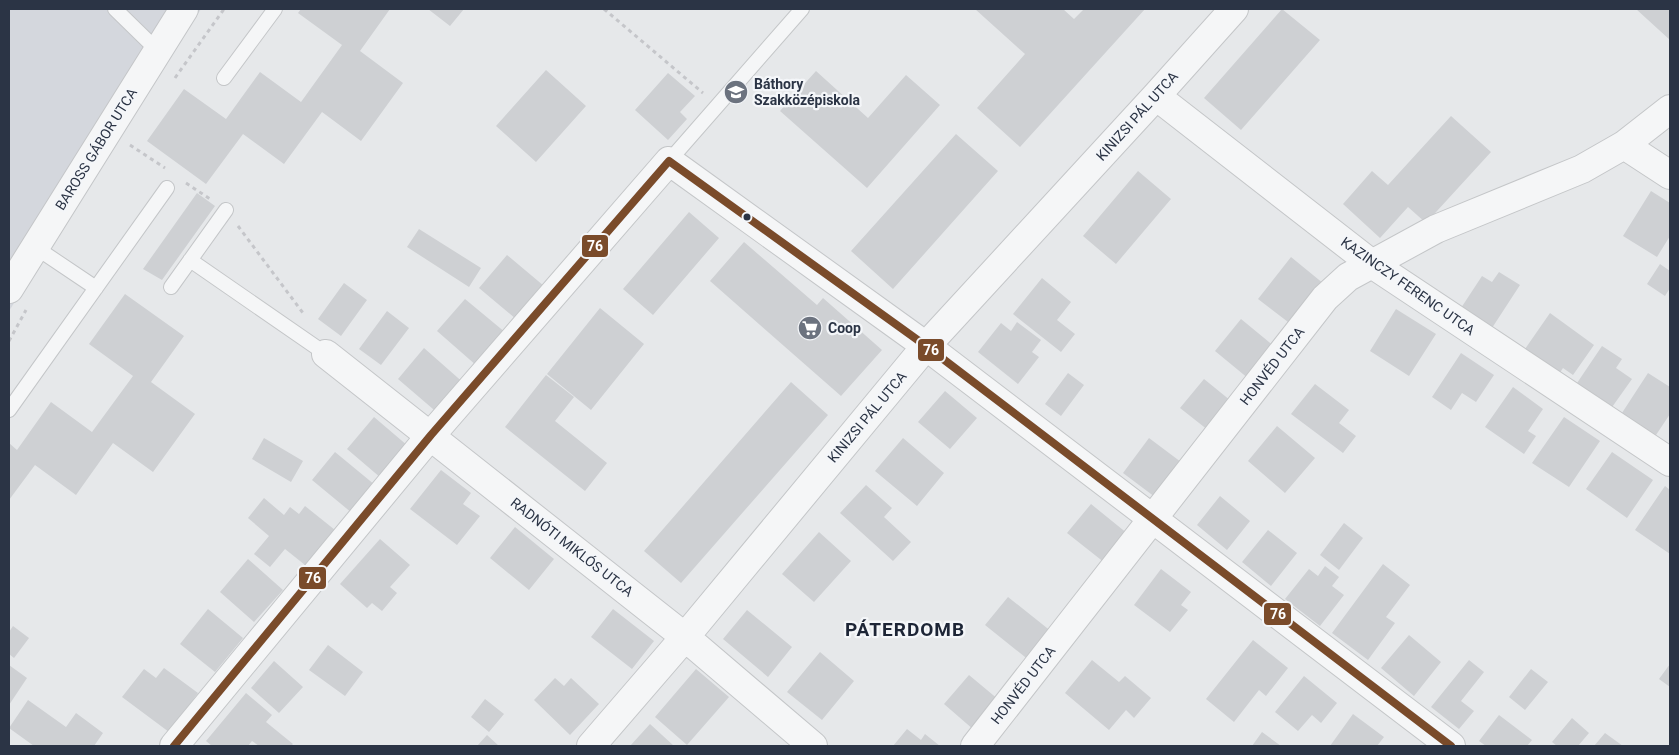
<svg xmlns="http://www.w3.org/2000/svg" width="1679" height="755" viewBox="0 0 1679 755" font-family="Roboto,sans-serif">
	<style>
		.built { fill: #d4d7dd }
		.building { fill: #ced0d3 }
		.lines { fill: none; stroke-linecap: round; stroke-linejoin: round }
		.service-casing { stroke: #c4c6c8; stroke-width: 16 }
		.minor-casing { stroke: #c4c6c8; stroke-width: 30 }
		.path { stroke: #c5c6ca; stroke-width: 3; stroke-dasharray: 4 4; stroke-linecap: butt }
		.service { stroke: #f5f6f7; stroke-width: 14 }
		.minor { stroke: #f5f6f7; stroke-width: 28 }
		.bus-1-casing { stroke: #f4f6f9; stroke-width: 11 }
		.bus-1 { stroke: #7a4b2a; stroke-width: 8 }
		.bus-dot { fill: #2b3445; stroke: #f4f6f9; stroke-width: 2 }
		.labels { text-anchor: middle; dominant-baseline: central; stroke-width: 4.5; stroke-linejoin: round; paint-order: stroke }
		.poi-label { font-size: 14px; font-weight: bold; fill: #2b3445; stroke: #f4f6f9; text-anchor: start }
		.street-label { font-size: 14px; fill: #2b3445; stroke: #f4f6f9 }
		.district-label { font-size: 19px; font-weight: bold; letter-spacing: 1px; fill: #1d2536; stroke: #f4f6f9 }
		.line-badge { stroke: #f4f6f9; stroke-width: 2 }
		.badge-label { font-size: 14px; text-anchor: middle; font-weight: bold; fill: #fff }
	</style>
	<rect width="100%" height="100%" fill="#e6e8ea"/>
	<path class="built" d="M9,9H201L9,311Z"/>
	<path class="building" d="M301,9H390L360,51L403,83L361,141L322,112L284,164L243,134L206,184L147,141L184,89L226,119L260,72L301,102L342,45L298,13Z
		M428,9H464L450,26Z
		M975,9H1063L1074,19L1084,9H1145L1020,147L977,108L1025,54Z
		M1282,9L1320,40L1241,130L1204,98Z
		M1636,9H1670V40Z
		M546,70L586,106L536,162L496,126Z
		M816,71L868,118L906,75L940,105L867,188L780,111Z
		M668,73L695,96L680,112L687,119L668,140L635,110Z
		M1451,116L1491,152L1426,223L1408,207L1380,238L1343,204L1372,171L1388,185Z
		M956,134L998,171L893,289L851,251Z
		M1138,171L1171,199L1116,264L1083,236Z
		M1651,191L1670,203V236L1657,257L1623,236Z
		M197,193L215,206L162,280L143,269Z
		M689,212L719,238L653,315L623,289Z
		M419,229L481,268L469,287L407,247Z
		M744,242L817,305L823,298L882,350L841,396L710,281Z
		M507,255L544,286L516,319L479,288Z
		M1291,257L1324,284L1292,325L1258,299Z
		M1660,264L1670,271V288L1665,296L1647,284Z
		M1499,272L1520,285L1492,328L1461,308L1482,276L1492,282Z
		M1042,278L1071,302L1057,320L1075,334L1061,352L1013,314Z
		M344,283L367,300L341,336L318,319Z
		M125,294L184,336L151,382L195,414L153,472L113,443L76,495L35,465L9,500V443L17,450L51,402L92,432L133,376L89,344Z
		M465,299L506,333L477,366L437,331Z
		M600,308L644,344L591,410L547,374Z
		M1396,309L1436,334L1409,376L1370,351Z
		M387,311L409,328L381,365L359,349Z
		M1550,313L1594,345L1573,375L1563,368L1559,374L1525,349Z
		M1241,319L1275,347L1249,379L1215,351Z
		M1017,322L1041,340L1032,352L1039,357L1018,384L978,352L1001,323L1011,331Z
		M1602,346L1622,359L1616,368L1632,379L1610,410L1575,386Z
		M424,348L466,385L440,415L398,379Z
		M1461,353L1494,375L1476,402L1462,393L1451,410L1432,397Z
		M1068,373L1084,385L1061,416L1045,404Z
		M1648,373L1670,387V414L1654,438L1620,416Z
		M546,375L574,397L555,421L607,463L585,491L505,427Z
		M1204,379L1236,405L1213,434L1180,408Z
		M791,382L828,415L681,583L644,551Z
		M1315,384L1349,410L1339,423L1356,436L1343,453L1291,414Z
		M1513,387L1543,409L1528,431L1536,436L1524,454L1485,427Z
		M945,391L977,418L950,449L918,422Z
		M374,417L408,446L381,478L347,449Z
		M1564,417L1600,441L1569,487L1532,463Z
		M1277,426L1315,458L1285,493L1248,461Z
		M264,438L303,461L291,482L252,459Z
		M903,438L944,473L917,506L875,471Z
		M1149,438L1185,465L1159,500L1123,473Z
		M335,452L375,485L352,513L312,480Z
		M1612,452L1653,480L1627,518L1586,489Z
		M441,470L471,493L463,504L480,516L457,545L410,509Z
		M866,485L892,508L884,517L911,542L893,561L840,513Z
		M1665,486L1670,490V554L1635,530Z
		M1220,496L1250,521L1227,550L1197,525Z
		M264,498L284,515L290,507L299,514L305,506L335,530L305,565L285,549L270,567L254,554L269,536L248,518Z
		M1091,504L1128,534L1105,563L1067,533Z
		M1344,523L1363,538L1339,570L1320,555Z
		M515,527L554,559L529,590L490,558Z
		M1268,530L1297,553L1271,586L1242,562Z
		M819,532L851,561L814,602L782,574Z
		M380,539L410,565L390,587L397,593L382,611L372,603L367,608L340,584Z
		M248,559L283,590L254,622L220,592Z
		M1383,564L1410,585L1386,617L1395,623L1368,660L1332,633Z
		M1325,566L1339,577L1332,586L1344,595L1320,626L1285,599L1309,569L1318,576Z
		M1161,569L1191,592L1181,605L1188,610L1170,632L1134,605Z
		M1008,597L1052,632L1030,661L985,625Z
		M208,609L243,638L215,672L180,644Z
		M613,609L654,641L632,669L591,637Z
		M747,610L792,647L768,677L723,639Z
		M13,626L29,638L14,658L9,654V632Z
		M1409,635L1441,662L1414,696L1381,668Z
		M1253,640L1288,668L1266,696L1259,690L1234,722L1206,699Z
		M328,645L363,672L345,696L309,670Z
		M820,652L854,681L822,720L787,692Z
		M1092,660L1119,682L1125,676L1151,698L1134,718L1126,710L1109,730L1065,693Z
		M1469,660L1484,672L1461,701L1474,711L1459,729L1431,707Z
		M274,661L303,687L279,713L251,688Z
		M1670,664V687L1659,679Z
		M9,665L27,678L9,705Z
		M164,668L198,693L169,732L122,697L144,669L156,678Z
		M696,669L729,697L687,745L655,717Z
		M1531,669L1548,682L1525,710L1509,697Z
		M969,675L999,700L974,730L944,704Z
		M1304,676L1337,703L1321,723L1312,715L1298,731L1275,712Z
		M555,678L564,686L571,678L599,704L570,735L534,700Z
		M246,693L272,715L266,722L293,744L291,746H259L252,741L248,746H212L206,741Z
		M485,699L504,714L489,732L471,717Z
		M28,700L66,727L76,713L103,733L94,746H34L9,728Z
		M1353,714L1384,737L1377,746H1330Z
		M1499,715L1532,740L1527,746H1486L1479,741Z
		M1572,718L1589,733L1578,746H1557L1552,742Z
		M650,724L674,746H630Z
		M907,729L921,740L925,734L940,746H893Z
		M1262,732L1281,746H1252Z
		M1605,733L1623,746H1594Z
		M487,735L499,746H477Z"/>
	<g class="lines">
		<g class="service-casing">
			<path id="service" d="M115,9L158,51
				M224,78L275,9
				M669,161L802,9
				M35,247L96,288
				M190,260L326,354
				M171,287L226,210
				M9,410L167,188"/>
		</g>
		<g class="minor-casing">
			<path id="minor" d="M1156,96L1372,264L1670,462
				M1624,145L1670,175
				M9,289L184,9
				M326,354L685,637L813,746
				M174,746L431,435L669,161L926,346L1451,746
				M591,746L685,637L926,346L1156,96L1234,9
				M975,746L1325,298L1348,277L1436,229L1582,169L1624,145L1670,109"/>
		</g>
		<path class="path" d="M604,9L703,93
			M175,78L224,9
			M130,145L165,168
			M186,183L210,199
			M238,226L303,313
			M9,341L26,310"/>
		<use href="#service" class="service"/>
		<use href="#minor" class="minor"/>
		<g class="bus-1-casing">
			<path id="bus-1" d="M174,746L431,435L669,161L926,346L1451,746"/>
		</g>
		<use href="#bus-1" class="bus-1"/>
	</g>
	<defs>
		<g id="school-disc" transform="scale(1.25)"><circle r="9.5" fill="#6c737f" stroke="#f4f6f9"/><path d="M0-5L7-2L0 1L-7-2ZM-4 1L0 2.5L4 1V4Q0 6-4 4Z" fill="#fff"/></g>
		<g id="supermarket-disc" transform="scale(1.25)"><circle r="9.5" fill="#6c737f" stroke="#f4f6f9"/><path d="M-6-5.5h2.5l.6 2H6L4.5 2H-2.5L-4.4-4H-6ZM-1.5 3.2a1.3 1.3 0 1 0 .1 0ZM3 3.2a1.3 1.3 0 1 0 .1 0Z" fill="#fff"/></g>
	</defs>
	<g fill-rule="evenodd">
		<use href="#school-disc" x="736" y="92"/>
		<use href="#supermarket-disc" x="810" y="328"/>
	</g>
	<circle class="bus-dot" cx="747" cy="217" r="4.5"/>
	<g class="labels">
		<g class="poi-label">
			<text x="754" y="84">Báthory<tspan x="754" dy="16">Szakközépiskola</tspan></text>
			<text x="828" y="328">Coop</text>
		</g>
		<g class="street-label">
			<text transform="translate(1137 116) rotate(-48)">KINIZSI PÁL UTCA</text>
			<text transform="translate(96 149) rotate(-58)">BAROSS GÁBOR UTCA</text>
			<text transform="translate(1408 286) rotate(35)">KAZINCZY FERENC UTCA</text>
			<text transform="translate(1272 366) rotate(-52)">HONVÉD UTCA</text>
			<text transform="translate(867 417) rotate(-50)">KINIZSI PÁL UTCA</text>
			<text transform="translate(572 547) rotate(38)">RADNÓTI MIKLÓS UTCA</text>
			<text transform="translate(1023 685) rotate(-52)">HONVÉD UTCA</text>
		</g>
		<g class="district-label">
			<text x="905" y="629">PÁTERDOMB</text>
		</g>
	</g>
	<g class="line-badge">
		<rect x="581" y="234" width="28" height="24" rx="5" fill="#7a4b2a"/>
		<rect x="917" y="338" width="28" height="24" rx="5" fill="#7a4b2a"/>
		<rect x="298" y="566" width="29" height="24" rx="5" fill="#7a4b2a"/>
		<rect x="1263" y="602" width="29" height="24" rx="5" fill="#7a4b2a"/>
	</g>
	<g class="badge-label">
		<text x="595" y="251">76</text>
		<text x="931" y="355">76</text>
		<text x="313" y="583">76</text>
		<text x="1278" y="619">76</text>
	</g>
	<rect width="1679" height="755" fill="none" stroke="#2b3445" stroke-width="20"/>
</svg>
